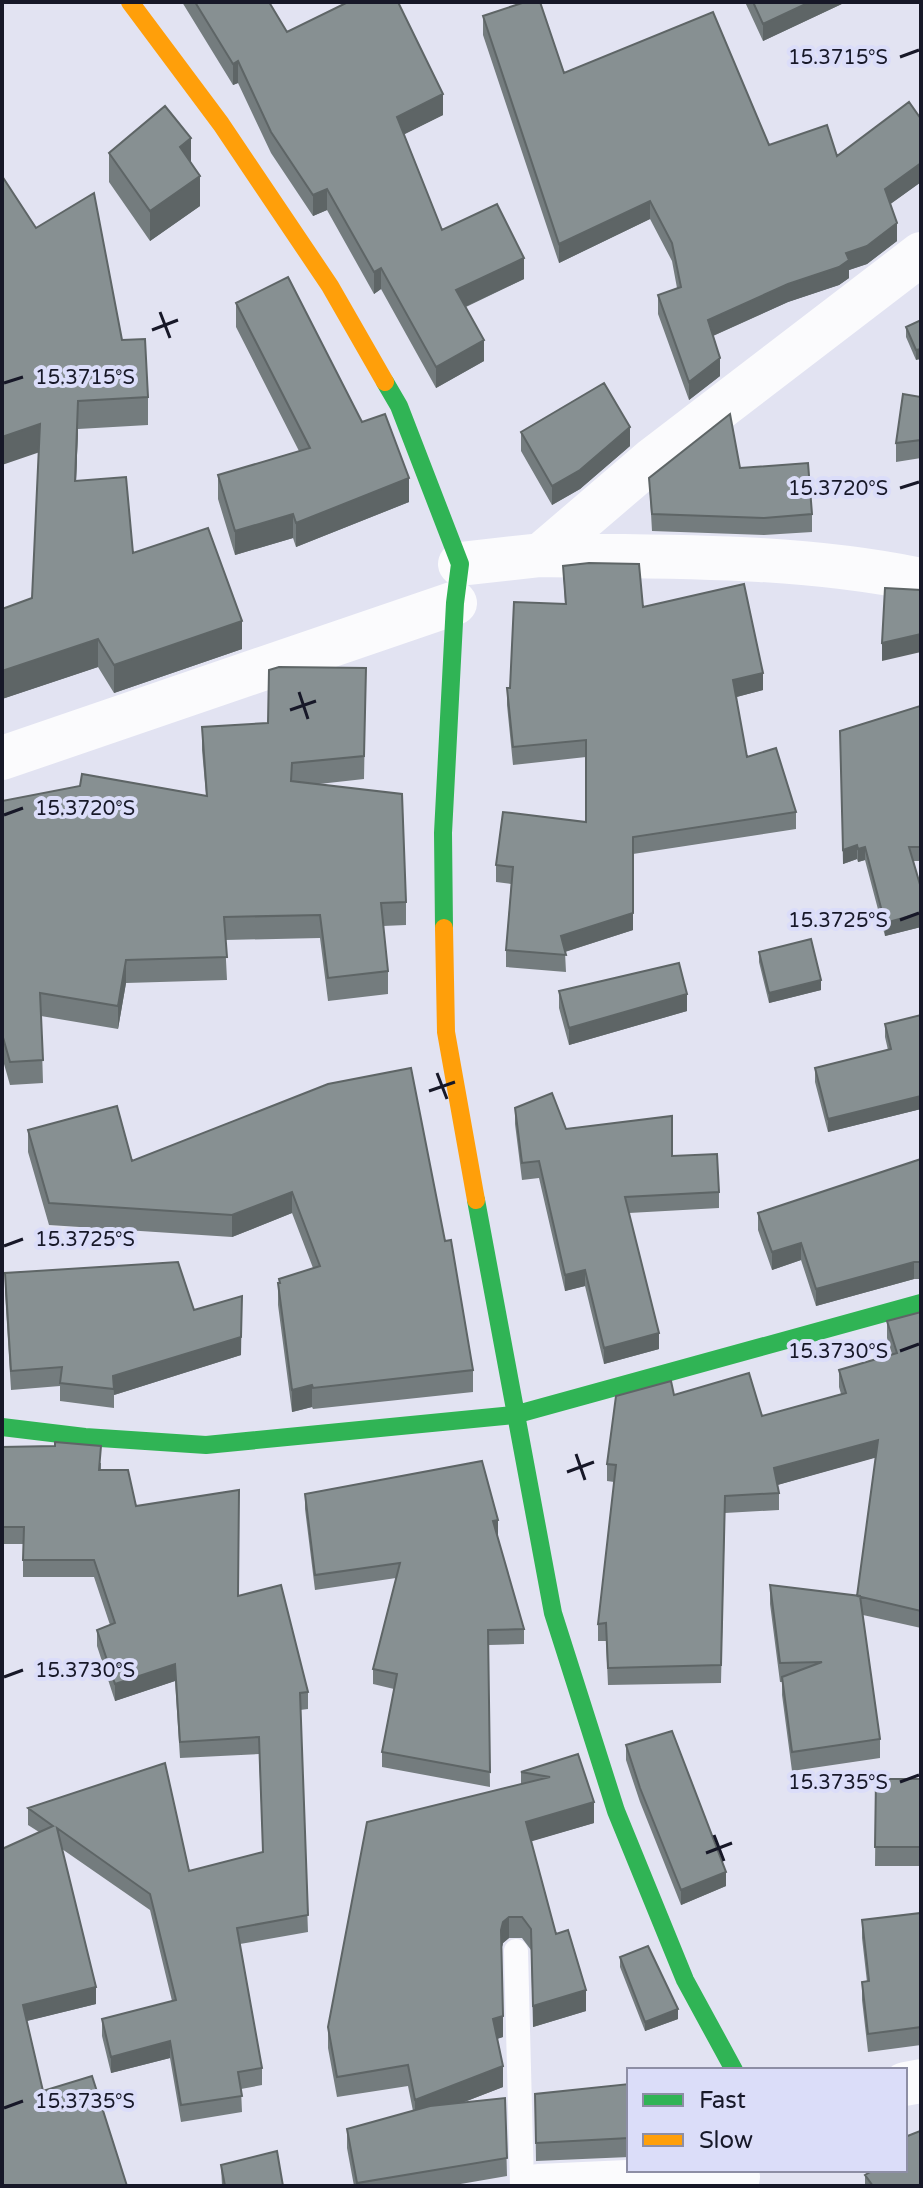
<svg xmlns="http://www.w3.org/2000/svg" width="923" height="2188" viewBox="0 0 923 2188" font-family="'Varela Round',sans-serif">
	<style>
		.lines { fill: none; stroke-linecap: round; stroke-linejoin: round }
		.lane { stroke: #fbfbfd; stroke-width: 24 }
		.street { stroke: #fbfbfd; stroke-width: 44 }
		.fast { stroke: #30b455; stroke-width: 18 }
		.slow { stroke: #ff9f0a; stroke-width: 18 }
		.wall { fill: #747c7e }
		.shaded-wall { fill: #5e6566 }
		.building { fill: #879092; stroke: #5e6566; stroke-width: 2 }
		.ticks { fill: none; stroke: #171828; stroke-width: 3 }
		.ticks-label { font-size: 20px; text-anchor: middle; fill: #171828; stroke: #dbddf9; stroke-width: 8; stroke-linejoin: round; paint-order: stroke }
	</style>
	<rect width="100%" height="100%" fill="#e2e3f2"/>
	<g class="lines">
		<path class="lane" d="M516,1951L522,2186"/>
		<path class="street" d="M541,555C668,557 796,554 921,580
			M460,564L541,555L652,460L921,254
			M2,758L455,603
			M905,2084L921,2081
			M539,2186L738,2177"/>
		<path class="fast" d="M385,382L399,406L460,564L455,603L443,833L444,928
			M476,1200L553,1613L616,1811L685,1980L734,2070
			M2,1427L85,1437L206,1445L514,1415L921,1303"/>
		<path class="slow" d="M130,2L221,124L330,286L385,382
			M444,928L446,1032L476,1200"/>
	</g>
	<path class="wall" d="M182,2H269L287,32L443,115L404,134L442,230L524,279L466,307L484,361L436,388L381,289L374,294L327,210L313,216L271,153L238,83L233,85Z
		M745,2H846L763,41Z
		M483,16L564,73L769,145L837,156L921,182L890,204L897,241L867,264L849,270V278L839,285L788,302L713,336L720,376L689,400L658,314V295L677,288L672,261L650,219L559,263L483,35Z
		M109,153L191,164L200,206L150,241L109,182Z
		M36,228L122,340L148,397V425L78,429L76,481L133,553L242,649L114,693L98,667L2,699V609L32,598L39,452Z
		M236,303L362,422L409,502L296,547L293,538L235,555L218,499V475L299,451L236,327Z
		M921,320L916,360L906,337V327Z
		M921,397V458L896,462V443Z
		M521,432L630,446L580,489L552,505L521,451Z
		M740,468L812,514V532L764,535L652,531L649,478Z
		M563,566L643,607L763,690L736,697L747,757L796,812V829L633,854V930L565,952L566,972L506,967V950L511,884L496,882V865L586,822V757L513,765L507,705V688H510L565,604Z
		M366,668L364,779L319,784L406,902V925L383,926L388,971V994L328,1001L320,938L225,940L227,980L126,983L118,1029L41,1016L43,1083L10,1085L2,1057V801L206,795L202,750V727L268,723Z
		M921,717V861H913L921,888V927L885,936L865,860L858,862L857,859L843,864L840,731Z
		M759,952L821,990L769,1003L759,962Z
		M559,991L687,1011L569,1045L559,1008Z
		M921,1015V1109L828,1132L815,1082V1068L888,1050L885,1037V1024Z
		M328,1084L445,1241L473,1370V1392L313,1409L312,1407L292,1412L278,1305V1283H279V1279L313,1268L292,1213L232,1237L49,1225L28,1152V1130L132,1161Z
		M515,1108L566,1129L672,1156L719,1192V1208L629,1213L659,1349L604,1364L585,1286L565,1291L539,1178L522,1180L515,1124Z
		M921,1159V1279H914L816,1306L801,1260L772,1270L758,1230V1213Z
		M5,1273L194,1310L241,1355L114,1395V1408L60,1401V1386L11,1390L5,1292Z
		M921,1312V1628L863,1615L880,1739V1758L792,1771L782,1695V1682H780L770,1604V1585L857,1596L876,1457L777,1485L779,1493V1510L725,1513L721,1683L608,1685L606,1641H598V1624L614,1482L607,1481V1464L674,1395L762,1416L841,1394L839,1387V1370L892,1354L887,1338V1321Z
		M2,1447L101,1463V1470L136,1506L238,1596L308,1692V1709L300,1710L308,1932L240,1944L262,2068V2085L241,2089L242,2112L181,2122L170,2058L111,2073L102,2036V2019L172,2001L150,1910L62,1849L96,2004L26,2021L2,2186L39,1832L28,1825V1808L189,1871L263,1853L259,1754L180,1758L175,1681L115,1701L97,1646V1630L110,1625L94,1577H23V1544H2Z
		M305,1494L498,1535H497L524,1629V1644L488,1645L490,1787L382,1767V1752L394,1689L373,1684V1669L396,1578L315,1590L305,1509Z
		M626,1745L726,1886L681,1905L640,1802L626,1760Z
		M578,1754L594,1823L531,1841L556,1934L586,2011L533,2027L531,1950L522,1938H509L503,1943L501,1950L503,2037L497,2039L503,2087L464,2102L505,2098L507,2176L449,2186H354L347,2148V2129L413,2111L408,2086L337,2097L328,2048V2027L521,1784V1772Z
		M876,1779H921V1866H875Z
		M921,1913V2045L868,2052L862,2000V1982H867L862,1938V1920Z
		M620,1957L678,2019L645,2031L620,1967Z
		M629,2084V2157L536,2161L535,2094Z
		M221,2165L283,2186H222Z
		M866,2170H905L921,2186H865V2175L867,2174Z"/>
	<path class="shaded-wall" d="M810,2H846L763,41V24Z
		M238,61V83L233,85V64Z
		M443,94V115L397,138V117Z
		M191,138V168L180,147Z
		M921,163V182L885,208V189Z
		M200,176V206L150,241V211Z
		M327,189V210L313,216V195Z
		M650,201V219L559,263V244Z
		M897,223V241L867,264L849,270V278L839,285L788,302L708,338V320L846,253Z
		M524,258V279L456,311V290Z
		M381,268V289L374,294V272Z
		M484,340V361L436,388V367Z
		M921,349V359L916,360V350Z
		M720,358V376L689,400V382Z
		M78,401V429L75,509V481Z
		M40,424V452L2,465V437Z
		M630,427V446L580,489L552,505V486Z
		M409,478V502L296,547V523Z
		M293,514V538L235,555V531Z
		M242,621V649L114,693V665Z
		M921,634V652L882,661V643Z
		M98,639V667L2,699V671Z
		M763,673V690L733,698V680Z
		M857,845V859L843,864V850Z
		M865,847V860L858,862V849Z
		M633,913V930L561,953V936Z
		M921,913V927L885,936V923Z
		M126,960V983L118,1029V1006Z
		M821,980V990L769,1003V993Z
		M687,994V1011L569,1045V1028Z
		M921,1096V1109L828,1132V1119Z
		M292,1192V1213L232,1237V1215Z
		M801,1243V1260L772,1270V1252Z
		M914,1262V1279L816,1306V1289Z
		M585,1270V1286L565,1291V1275Z
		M242,1296L241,1355L114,1395L113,1376Z
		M659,1333V1349L604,1364V1348Z
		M312,1385V1407L292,1412V1390Z
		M878,1440V1457L774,1486V1468Z
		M498,1520V1535L493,1536V1521Z
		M175,1664V1681L115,1701V1684Z
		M594,1802V1823L526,1843V1822Z
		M726,1872V1886L681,1905V1890Z
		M509,1917V1938L503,1943L501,1951V1930L503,1922Z
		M96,1987V2004L23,2022V2005Z
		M586,1990V2011L533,2027V2006Z
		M678,2009V2019L645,2031V2022Z
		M503,2016V2037L493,2040V2019Z
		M170,2041V2058L111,2073V2057Z
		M503,2066V2087L415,2121V2100Z"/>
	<path class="building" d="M195,2H269L287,32L348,2H398L443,94L397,117L442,230L497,204L524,258L456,290L484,340L436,367L381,268L374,272L327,189L313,195L271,132L238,61L233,64Z
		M525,2H540L564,73L713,12L769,145L827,125L837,156L909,102L921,119V163L885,189L897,223L867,246L846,253L849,260L839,267L788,284L708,320L720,358L689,382L658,295L681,287L672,243L650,201L559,244L483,16Z
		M753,2H810L763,24Z
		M165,106L191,138L180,147L200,176L150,211L109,153Z
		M2,176L36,228L94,193L122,340L145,339L148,397L78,401L75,481L126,477L133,553L208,528L242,621L114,665L98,639L2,671V609L32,598L40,424L2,437Z
		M288,277L362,422L385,414L409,478L296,523L293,514L235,531L218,475L310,448L236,303Z
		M921,320V349L916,350L906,327Z
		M604,383L630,427L580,470L552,486L521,432Z
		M903,394L921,397V440L896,443Z
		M730,414L740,468L808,463L812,514L764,518L652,514L649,478Z
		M589,563L639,564L643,607L744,584L763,673L733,680L747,757L776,748L796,812L633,837V913L561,936L566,955L506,950L513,867L496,865L503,812L586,822V740L513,747L507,688H510L514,602L566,604L563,566Z
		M885,588L921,590V634L882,643Z
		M279,667L366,668L364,756L292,763L291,781L402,794L406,902L381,903L388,971L328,978L320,915L224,917L227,957L126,960L118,1006L40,993L43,1060L10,1062L2,1034V801L80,786L82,774L207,796L202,727L268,723L269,670Z
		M920,706L921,847H909L921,888V913L885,923L865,847L858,849L857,845L843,850L840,731Z
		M811,939L821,980L769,993L759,952Z
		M679,963L687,994L569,1028L559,991Z
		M921,1015V1096L828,1119L815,1068L891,1049L885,1024Z
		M411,1068L445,1241L451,1240L473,1370L313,1388L312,1385L292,1390L278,1283H280L279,1279L320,1266L292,1192L232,1215L49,1203L28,1130L117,1106L132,1161L328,1084Z
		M552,1093L566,1129L672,1116V1156L717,1154L719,1192L625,1197L659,1333L604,1348L585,1270L565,1275L539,1161L522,1163L515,1108Z
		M921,1159V1262H914L816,1289L801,1243L772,1252L758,1213Z
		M178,1262L194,1310L242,1296L241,1337L113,1376L114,1389L60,1383L62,1367L11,1371L5,1273Z
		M921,1312V1611L857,1596L878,1440L774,1468L779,1493L725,1496L721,1665L608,1668L606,1623L598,1624L616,1465L607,1464L616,1396L671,1381L674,1395L749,1373L762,1416L846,1393L839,1370L897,1353L887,1321Z
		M55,1442L101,1446L99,1470H128L136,1506L239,1490L238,1596L281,1585L308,1692L300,1693L308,1915L237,1928L262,2068L238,2072L242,2096L181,2105L170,2041L111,2057L102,2019L176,2000L150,1894L57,1828L96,1987L23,2005L43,2091L92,2076L127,2186H2V1849L53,1826L28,1808L165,1763L189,1871L263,1852L259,1737L180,1742L175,1664L115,1684L97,1630L115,1623L94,1560H23L24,1527H2V1447L55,1446Z
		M482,1461L498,1520L493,1521L524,1629L488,1630L490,1772L382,1752L397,1674L373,1669L400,1563L315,1575L305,1494Z
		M770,1585L860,1596L880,1739L792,1752L782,1677L822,1662L780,1663Z
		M672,1731L726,1872L681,1890L640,1788L626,1745Z
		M578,1754L594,1802L526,1822L556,1934L568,1930L586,1990L533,2006L531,1929L522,1917H509L503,1922L501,1930L503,2016L493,2019L503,2066L415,2100L408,2065L337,2077L328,2027L367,1822L550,1777L521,1772Z
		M876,1779H921V1847H875Z
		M921,1913V2027L868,2034L862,1982L869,1981L862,1920Z
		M648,1946L678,2009L645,2022L620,1957Z
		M629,2084V2138L536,2143L535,2094Z
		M505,2098L507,2158L357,2183L347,2129L430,2106Z
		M920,2131L921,2134V2186H873L865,2175L872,2171V2170H905V2137Z
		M277,2151L283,2186H225L221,2165Z"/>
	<path class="ticks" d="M900,57L919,50M160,312L170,338M152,330L178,320M4,383L23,377M900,488L919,482M299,692L308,719M290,710L316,701M4,815L23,808M900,920L919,913M437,1073L447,1099M429,1091L455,1082M4,1246L23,1239M900,1351L919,1344M576,1454L585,1480M567,1472L594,1462M4,1677L23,1670M900,1782L919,1775M714,1835L724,1861M706,1853L732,1843M4,2108L23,2101"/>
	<g class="ticks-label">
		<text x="838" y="64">15.3715°S</text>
		<text x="85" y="384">15.3715°S</text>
		<text x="838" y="495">15.3720°S</text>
		<text x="85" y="815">15.3720°S</text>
		<text x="838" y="927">15.3725°S</text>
		<text x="85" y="1246">15.3725°S</text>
		<text x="838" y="1358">15.3730°S</text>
		<text x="85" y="1677">15.3730°S</text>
		<text x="838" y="1789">15.3735°S</text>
		<text x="85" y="2108">15.3735°S</text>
	</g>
	<rect width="923" height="2188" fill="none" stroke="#171828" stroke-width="8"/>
	<rect x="627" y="2068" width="280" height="104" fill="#dbddf9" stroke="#8d8ea5" stroke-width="2"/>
	<rect x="643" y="2094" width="40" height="12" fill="#30b455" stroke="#8d8ea5" stroke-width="2"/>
	<text x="699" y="2108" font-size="24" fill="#171828">Fast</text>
	<rect x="643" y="2134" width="40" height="12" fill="#ff9f0a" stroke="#8d8ea5" stroke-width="2"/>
	<text x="699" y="2148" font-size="24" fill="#171828">Slow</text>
</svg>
